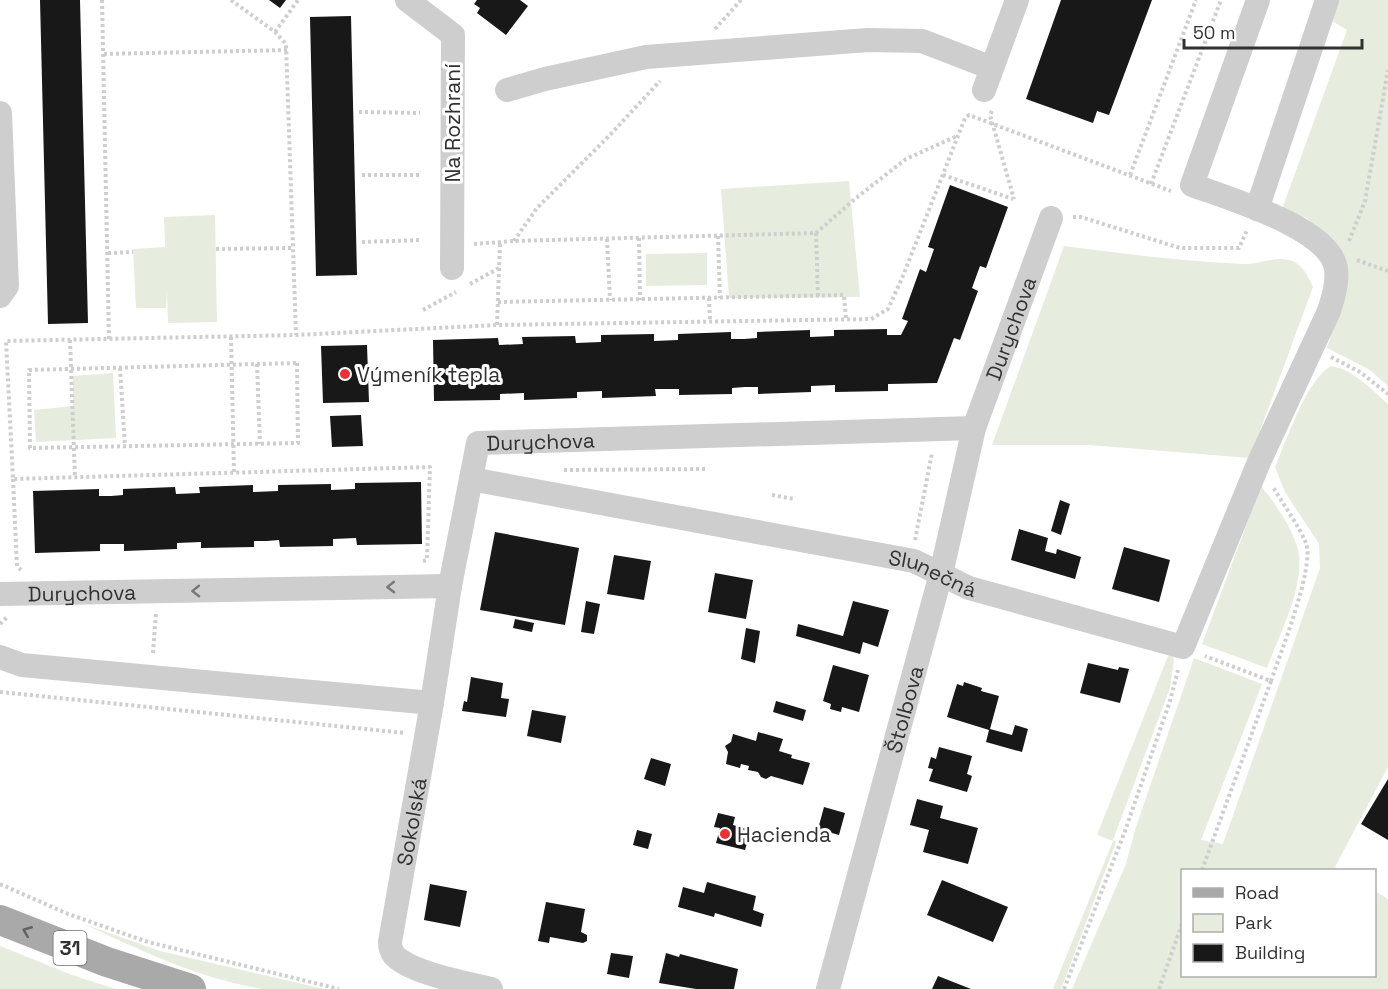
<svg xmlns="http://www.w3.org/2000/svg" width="1388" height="989" viewBox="0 0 1388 989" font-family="'Space Grotesk',sans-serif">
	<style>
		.green { fill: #e6eddf }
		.building { fill: #181818 }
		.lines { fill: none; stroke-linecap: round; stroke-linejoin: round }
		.path { stroke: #cecece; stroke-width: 4; stroke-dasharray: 3 3; stroke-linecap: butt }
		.minor { stroke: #cecece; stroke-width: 24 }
		.major { stroke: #a9a9a9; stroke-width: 30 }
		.oneway { stroke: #787878 }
		.oneway2 { stroke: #616161 }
		.poi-dot { fill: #e63436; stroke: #fff; stroke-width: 2 }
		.labels { text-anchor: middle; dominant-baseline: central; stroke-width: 6; stroke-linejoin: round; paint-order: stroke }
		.shield { fill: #fff; stroke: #6f6f6f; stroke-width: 1.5 }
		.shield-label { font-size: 20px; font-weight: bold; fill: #313131 }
		.street-label { font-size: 21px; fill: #313131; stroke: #fff }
		.poi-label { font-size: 21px; fill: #313131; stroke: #fff; text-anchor: start }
	</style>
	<rect width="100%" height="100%" fill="#fff"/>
	<path class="green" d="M1338,0H1388V386L1370,370L1327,348L1346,287L1327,234L1306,218L1282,209L1347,30L1330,20Z
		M849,181L860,297L729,298L721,189Z
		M215,215L217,322L168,323L167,291L166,308H136L133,249L165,247L164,217Z
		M1064,246C1124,254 1183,261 1243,264C1258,265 1275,256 1289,260C1302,263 1308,276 1313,287L1250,458L1089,445H992Z
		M707,253V285L646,286V254Z
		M1331,366C1353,369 1372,390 1388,404V767L1335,867L1340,870H1182V976H1374L1375,891L1388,899V989H1072L1126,864L1135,830L1194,658L1262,684L1201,840L1223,844L1320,568L1319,544L1285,492L1275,467C1287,440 1306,380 1331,366Z
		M113,373L116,438L36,442L34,410L73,406V376Z
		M1261,486C1275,503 1296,533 1299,555C1303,591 1279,635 1267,668L1202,644Z
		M1170,651L1174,660L1170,688L1113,840L1116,842L1068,971L1061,989H1053L1113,841L1097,835Z
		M84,924L160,951L324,989C304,989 282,989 263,989C200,979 142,951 84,924Z
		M0,946L72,975L116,989H0Z"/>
	<path class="building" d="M40,0H80L88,323L48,324Z
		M269,0H286L280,8Z
		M477,0H520L528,6L506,35L477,13L480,8L474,4Z
		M1061,0H1152L1109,115L1097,111L1093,123L1026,99Z
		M351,16L357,275L316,276L310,17Z
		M950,185L1008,207L986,268L980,266L972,288L978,291L960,340L954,338L937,383L888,384V391L835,392V385L811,386V392L758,394V387H745L732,388V394L679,395V389H655L656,396L602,398V391L577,392V398L524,400V393L500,394V400L434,401L433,340L498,338L499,345L523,344L522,337L575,336L576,343L601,342V335L654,334V341L678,340V334L731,332V339H744L757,338V332L810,330V337L834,336V330L887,329V335H901L908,321L902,319L920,269L926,272L934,249L928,247Z
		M367,345L369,402L323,403L321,346Z
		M361,415L363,446L332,447L330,416Z
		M421,482L422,544L357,545L356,538L333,539V546L280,547L279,540L267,541H254V547L201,548V542L177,543V549L124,551V544H100V551L35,553L33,491L99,489V496H111L123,495V489L175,487L176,494L200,493L199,487L253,485V492L278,491V485L331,484V490L355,489V483Z
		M1060,500L1070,504L1061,535L1051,531Z
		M1019,529L1048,538L1045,551L1056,554L1057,549L1081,557L1075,579L1011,560Z
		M495,532L579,548L565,625L480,610Z
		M1124,547L1170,560L1159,602L1112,589Z
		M614,555L651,561L644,600L607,594Z
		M715,573L753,580L746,619L708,612Z
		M586,601L600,604L594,634L581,632Z
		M853,601L889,610L878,647L863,642L860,654L796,636L798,624L843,636Z
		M515,619L534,623L532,632L513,628Z
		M746,628L760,631L755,663L741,659Z
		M1088,663L1118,670L1119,667L1129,669L1120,703L1080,693Z
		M833,665L869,675L859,712L842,707L841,712L830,709L831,704L823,701Z
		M471,677L503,683L501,698L509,699L506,717L462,711L464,701L467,702Z
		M964,682L982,688L981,691L999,696L990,729L1012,735L1015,725L1028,729L1022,752L986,742L989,730L947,717L957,684L963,686Z
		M776,701L806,710L803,721L773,712Z
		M532,710L566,716L561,743L527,736Z
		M758,732L783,739L779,751L792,755L791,758L810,763L803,785L771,776L766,779L761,777L758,772L748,770L749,766L741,764L740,768L726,764L728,752L725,746L731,742L733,734L756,741Z
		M939,747L972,756L967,774L972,776L967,792L929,781L933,769L928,768L931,757L936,759Z
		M651,758L671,764L665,786L644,779Z
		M1388,779V840L1361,824Z
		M917,799L943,806L940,818L978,828L968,864L923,852L929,830L910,825Z
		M824,807L845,813L839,835L818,829Z
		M718,813L735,817L733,825L751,830L745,850L716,843L720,828L714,827Z
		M637,830L652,834L648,849L633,845Z
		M942,880L1008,907L993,942L927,915Z
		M707,882L756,896L753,910L764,914L761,927L715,913L714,917L678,907L683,887L704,893Z
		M430,884L467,891L460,927L424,920Z
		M546,902L585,909L581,932L587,935V941L583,943L550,937L549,943L538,941Z
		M611,953L633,956L629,978L607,974Z
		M666,953L679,957L680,954L738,969L734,989H696L659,983Z
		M938,976L971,989H932Z"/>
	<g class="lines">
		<path class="path" d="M102,0L109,339
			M231,0L275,32L286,44L296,335
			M715,29L741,0
			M275,32L298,0
			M104,54L287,50
			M992,111L990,115L1014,199
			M359,112L420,113
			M362,175H421
			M943,175L1013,199
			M1130,175L1196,0
			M1151,184L1221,0
			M1073,217H1081L1180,248H1239L1247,230
			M816,233L818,296
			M718,236L720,298
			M639,238L640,300
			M607,239L610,300
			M514,241L537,208L608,137L660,81
			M1349,241L1365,201L1388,70
			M362,242L422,240
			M474,244L513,241L816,233L856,198L906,159L957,136
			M216,249L293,248
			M108,253L133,252
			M1357,260L1388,271
			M470,284L499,268
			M709,298L710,321
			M498,302L844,295L846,319
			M423,310L456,292
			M497,325L500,242
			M231,337L234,472
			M70,340L75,478
			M1331,357L1360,372L1388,394
			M297,363L298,443L30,448L29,370Z
			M257,364L260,444
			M120,368L125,446
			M564,470L708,469
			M13,479L17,566L21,570
			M772,495L794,499
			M915,540L932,453
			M423,561L427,560L430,467L13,479L6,341L296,335L497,325L871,319L888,309L903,276L965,118L969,115L1171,191
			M0,624L8,616
			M153,653L156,613
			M1271,681C1280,654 1315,567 1306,543C1299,526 1283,504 1273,487
			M0,692L405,733
			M1202,870L1271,681L1205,656
			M0,884L68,914L148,942L339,989
			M1064,989L1125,831L1170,701L1178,670
			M1159,989L1182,924"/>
		<g class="minor">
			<path d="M407,0L453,35L452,268"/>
			<path d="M507,90L545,79L646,57L868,40L922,41L992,68"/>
			<path d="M984,90L1017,0"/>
			<path d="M0,113L7,286L0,296"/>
			<path d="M1257,209L1327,0"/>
			<path id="s1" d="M471,479L914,561L969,588L1183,647L1259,462L1329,311C1333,298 1338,283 1336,269C1331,228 1227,198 1192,185L1258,0"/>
			<path id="s2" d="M0,594L450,586"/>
			<path d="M0,657L22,665L432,703"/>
			<path id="s3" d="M491,989C467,983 410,973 394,955C391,951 390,947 390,942L432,703L450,586L478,443L974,428"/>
			<path id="s4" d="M828,989L941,574L974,428L1051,218"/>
		</g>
		<path class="major" d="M0,920L107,962L191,989"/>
	</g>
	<defs><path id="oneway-chevron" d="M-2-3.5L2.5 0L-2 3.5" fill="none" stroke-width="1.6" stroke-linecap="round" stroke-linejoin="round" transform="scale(1.5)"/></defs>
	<g class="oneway">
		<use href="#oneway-chevron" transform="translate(391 587) rotate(179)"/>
		<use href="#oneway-chevron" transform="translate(196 591) rotate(179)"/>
	</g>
	<use class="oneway2" href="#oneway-chevron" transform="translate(27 931) rotate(-158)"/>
	<g class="poi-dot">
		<circle cx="345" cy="374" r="6"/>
		<circle cx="725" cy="834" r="6"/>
	</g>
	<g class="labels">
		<rect class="shield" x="53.5" y="931" width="33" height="34" rx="4.5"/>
		<g class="shield-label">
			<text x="70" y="948">31</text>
		</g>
		<g class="street-label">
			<text transform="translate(452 123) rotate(-90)">Na Rozhraní</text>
			<text stroke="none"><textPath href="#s4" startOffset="686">Durychova</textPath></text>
			<text stroke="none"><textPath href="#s3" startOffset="687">Durychova</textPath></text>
			<text stroke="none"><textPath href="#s1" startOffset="472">Slunečná</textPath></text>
			<text stroke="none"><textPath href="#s2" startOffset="82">Durychova</textPath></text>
			<text stroke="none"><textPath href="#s4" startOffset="290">Štolbova</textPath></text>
			<text stroke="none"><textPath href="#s3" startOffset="240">Sokolská</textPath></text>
		</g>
		<g class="poi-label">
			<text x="357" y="374">Výmeník tepla</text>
			<text x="737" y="834">Hacienda</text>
		</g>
	</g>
	<rect x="1181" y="869" width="195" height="108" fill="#ffffff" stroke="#adadad" stroke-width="1.5"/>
	<rect x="1193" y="888" width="30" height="9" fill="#a9a9a9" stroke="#adadad" stroke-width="1.5"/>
	<text x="1235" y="899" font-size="18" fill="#313131">Road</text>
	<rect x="1193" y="914" width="30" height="18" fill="#e6eddf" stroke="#adadad" stroke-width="1.5"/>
	<text x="1235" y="929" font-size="18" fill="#313131">Park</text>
	<rect x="1193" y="944" width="30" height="18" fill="#181818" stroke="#adadad" stroke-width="1.5"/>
	<text x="1235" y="959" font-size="18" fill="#313131">Building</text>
	<path d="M1184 39v9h178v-9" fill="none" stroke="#313131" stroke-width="3"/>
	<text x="1193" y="39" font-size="18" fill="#313131" stroke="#ffffff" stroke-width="4.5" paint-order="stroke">50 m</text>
</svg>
